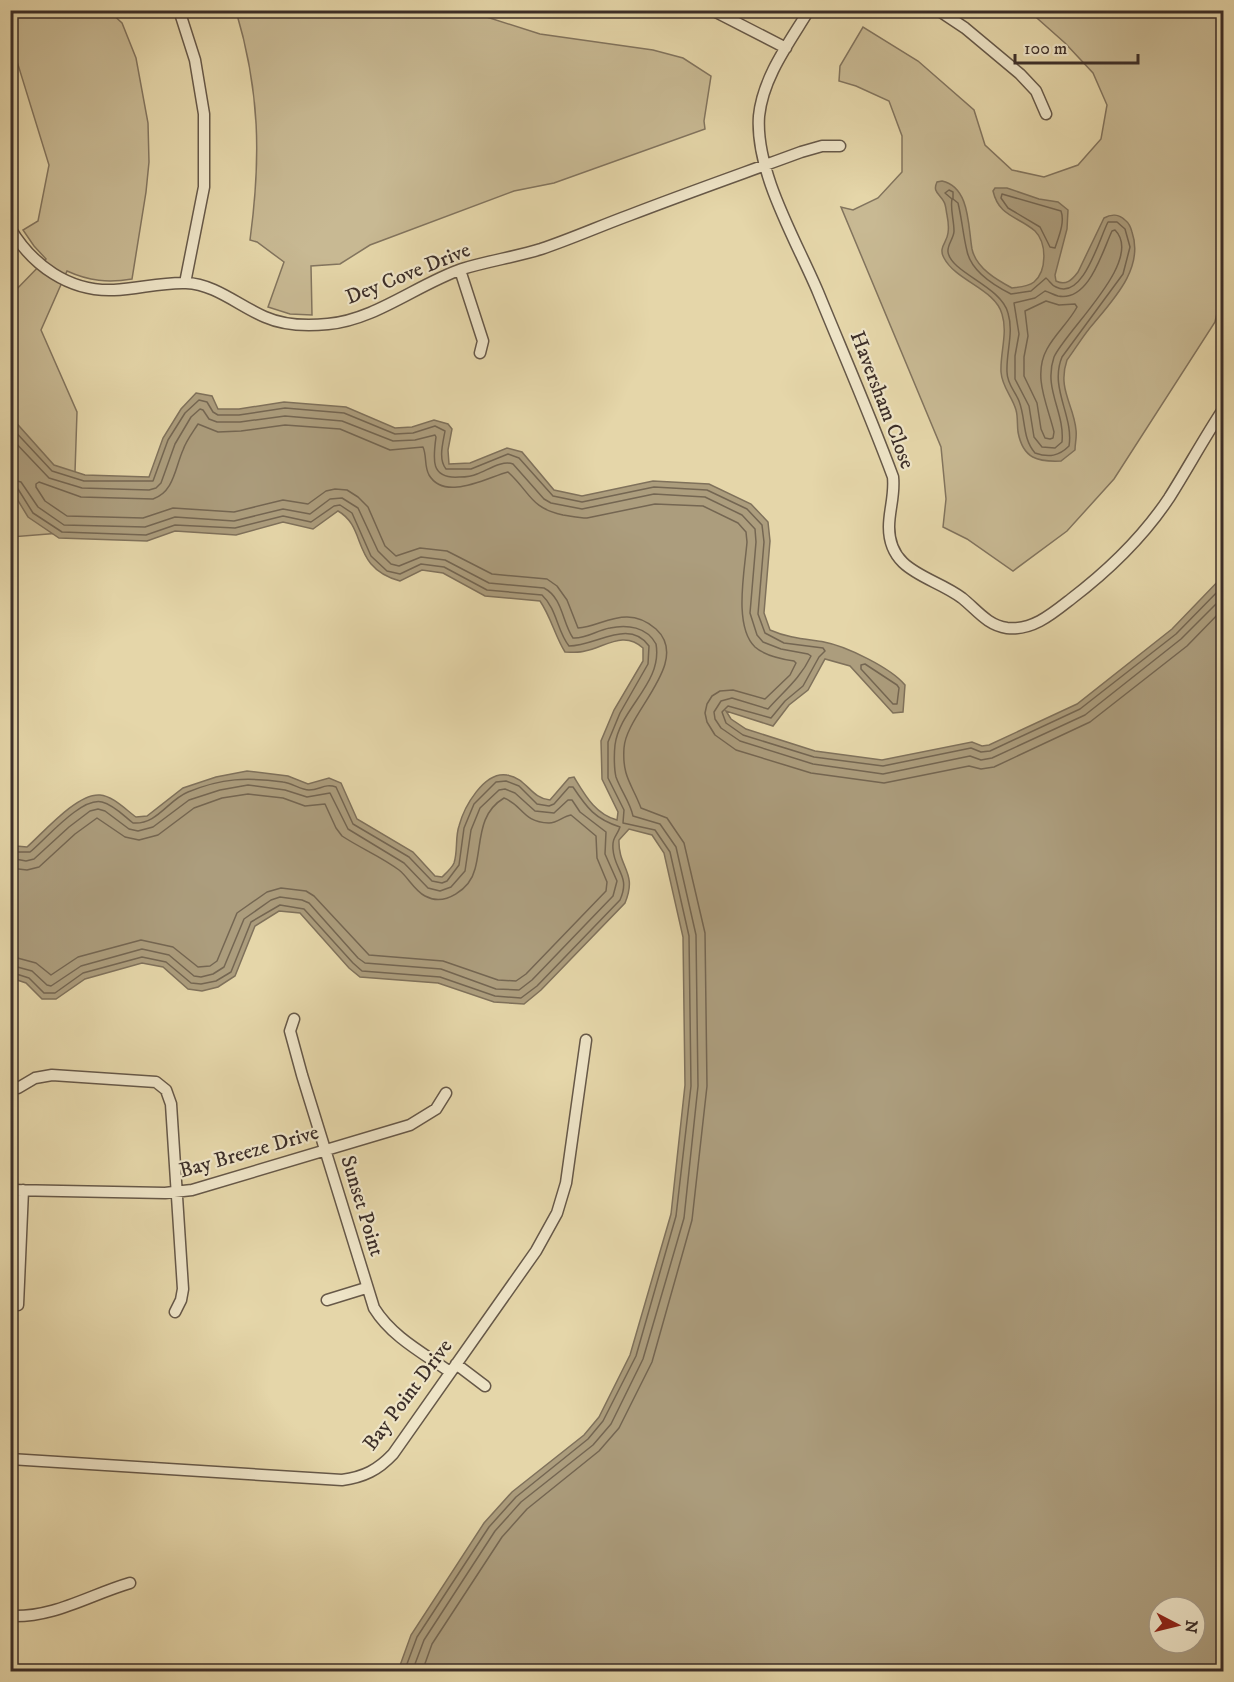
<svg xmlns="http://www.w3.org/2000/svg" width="1234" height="1682" viewBox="0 0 1234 1682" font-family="'IM FELL DW Pica',serif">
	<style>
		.green { fill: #c8b993; stroke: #82745e; stroke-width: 1.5 }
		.water { fill: #ac9d7d; stroke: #7f715b; stroke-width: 1.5; fill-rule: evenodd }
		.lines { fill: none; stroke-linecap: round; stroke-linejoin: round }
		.shore { stroke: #746652; stroke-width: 1.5 }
		.street-casing { stroke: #665848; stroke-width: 13 }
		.street { stroke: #eee4c7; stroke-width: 10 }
		.labels { text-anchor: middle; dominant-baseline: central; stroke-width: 4.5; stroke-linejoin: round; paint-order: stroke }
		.street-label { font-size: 21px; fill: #3c2e28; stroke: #eee4c7 }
	</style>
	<rect width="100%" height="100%" fill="#e5d6a9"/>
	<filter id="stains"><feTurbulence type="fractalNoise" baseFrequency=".00333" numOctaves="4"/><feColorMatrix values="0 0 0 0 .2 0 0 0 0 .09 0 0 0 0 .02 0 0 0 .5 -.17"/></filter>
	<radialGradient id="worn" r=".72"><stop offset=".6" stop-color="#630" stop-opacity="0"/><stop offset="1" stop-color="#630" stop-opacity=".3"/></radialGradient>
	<path class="green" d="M11,11H109L122,23L136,58L148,123L149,162L146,192L132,279C108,283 89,281 67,271L41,330L77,412L73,532L11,537L10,296L46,259L34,246L23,230L38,221L49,165L11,42Z
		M236,11H468L540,34L653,50L683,58L711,76L704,121L705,129L554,183L514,191L370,245L340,264L311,266L312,315L290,314L268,307L284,262L257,242L250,240C261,158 260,91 236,11Z
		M1029,11H1223L1224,281L1215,322L1114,479L1067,531L1013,571L967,539L943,527L946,499L941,447L841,207L853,210L878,198L902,172V136L889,101L856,86L839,81L840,66L863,27L918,61L974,110L985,145L1012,170L1044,177L1078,165L1101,139L1107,105L1093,73L1065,43Z"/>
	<path class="water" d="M942,181C970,187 968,226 972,249C976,268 997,280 1012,288C1020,287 1028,287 1034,282C1047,271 1047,243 1035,231C1018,216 999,217 993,191L995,188H1007L1039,199L1058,202L1068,210L1067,229L1055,275L1056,281C1066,286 1072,280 1078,272L1104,218C1111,214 1119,214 1125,220C1129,223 1131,228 1132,232C1144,267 1115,298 1094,323C1084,334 1076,348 1067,360C1057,389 1074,405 1076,430C1077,437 1075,443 1075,450L1061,461C1038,462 1023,459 1018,432C1017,425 1018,417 1016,410C1012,396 1002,387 1001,372C1000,353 1008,333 1002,314C995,289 956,281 944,258C938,247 947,243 948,233C949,227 948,220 947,215C946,211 946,205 944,202C940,194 932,192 937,182Z
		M196,393L212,396L218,409H239L284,402L346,407L395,428L412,427L434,420L448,424L452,429L448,450L449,464L470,463L507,448L522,452L554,490L582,496L653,481L709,484L751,504L768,522L770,541L764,613L770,630C788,638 805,639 824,642C846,646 891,668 905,685L903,712L893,713L850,666L825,659L808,690L789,705L773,726L726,711L731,719L746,729L815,751L882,760L972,742L982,746L989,745L1077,704L1172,629L1223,576V1671H398L411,1635L484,1523L512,1492L584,1435L599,1417L630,1355L671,1214L685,1085L683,937L664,853L652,835L629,829L619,840C618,868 638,872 625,903L541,990L524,1004L494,1002L438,983L360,977L349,968L300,913L279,911L255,926L235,976L218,987L202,991L188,989L163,967L142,963L85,979L56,999H42L26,983L11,978V842L16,846L27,847C43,833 77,793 100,795C113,796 126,810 136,817L147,816L183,788L216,777L247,771L288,776L308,784L329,778L341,783L357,819L413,852L435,876L442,877C446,873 452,868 454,863C458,851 455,837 459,826C464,807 484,771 507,775C527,778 530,798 550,800L569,778L574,777C585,795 595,814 617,820L618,812L602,779L601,741L614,710L643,661V648C624,630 605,647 585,651C579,653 572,652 565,652C555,636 551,617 540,601L485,596L443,573L422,570L400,581C350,567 368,528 338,511L313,529L283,522L236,535L175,531L147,541L59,538L28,517L11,489V417L54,465L85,475L149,477L163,438L181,409ZM1159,1607H1195V1643H1159Z"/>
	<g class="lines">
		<path class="shore" d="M949,190L953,192V199L958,203C962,219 963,235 967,251C971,271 993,285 1011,294L1031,291L1046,278C1050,281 1051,285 1056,287C1083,301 1099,239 1108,222H1117L1125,229L1130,247L1123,274L1062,357C1049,388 1074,416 1069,446C1059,456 1049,458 1035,453C1022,438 1026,419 1019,401C1015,391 1007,384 1007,372C1006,352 1014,333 1008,313C1001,286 951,273 948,252C947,245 954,238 954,231C954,220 950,209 952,199L945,193Z
			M1002,194L1061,211C1065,222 1059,236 1055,248L1050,247L1040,227L1008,208L1001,198Z
			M1115,230C1145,260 1067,329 1054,357C1043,389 1065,412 1062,442L1055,448L1042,447L1034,437L1029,406L1015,379V356L1019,334L1014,303L1035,298L1045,291C1049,292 1054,295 1058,296C1089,302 1102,252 1112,231Z
			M1046,301L1059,305L1075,304L1077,307C1069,322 1055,334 1047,349C1032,376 1048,406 1054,432L1053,438L1050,439L1045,438L1041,429L1037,403L1024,376V357L1028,336L1025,311Z
			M10,426L52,471L84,481H153L168,440L185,413L199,400L207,402L213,412L218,415H239L285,408L344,413L395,434L413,433L435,426L445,431C443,443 438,459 446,469H471L508,454L519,458L553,496L582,502L654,487L707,490L747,509L762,525L764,542L758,614L765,633L784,643L823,648L825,651L819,657L803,686L785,701L771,718L728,706L722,712L726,723L743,735L814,757L883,766L971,748L981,752L990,751L1080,709L1176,634L1224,585
			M10,437L49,478L82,488L149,490L156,488L161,483L175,444L191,417L200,409L203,410L209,419L217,422H240L285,416L342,421L393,441L415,440L435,435L436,437C433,459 430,479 459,477C465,477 471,477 477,474C488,470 502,460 513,464L544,499L551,503L582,509L654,494L705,497L742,515L755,529L756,542L750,613L757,635L763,642L781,649L808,654L811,656C800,679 784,691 768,709L732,698L721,701L714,712L715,719L721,728L740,741L813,764L883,774L970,756L981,760L992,758L1085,715L1181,639L1224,596
			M10,479L21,482L38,507L64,525L145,527L175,517L234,521L283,509L310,514L330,499L342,498L358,508L378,551L391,564L399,566L421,557L445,560L489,583L544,588C563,598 562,622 573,638C586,639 597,630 610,628C627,624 647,627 656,644C663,683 620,708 615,745C614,754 614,769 616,777C621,791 630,802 633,816L660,824L676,847L696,935L698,1086L684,1218L643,1359L611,1424L593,1445L521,1502L495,1531L424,1640L412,1672
			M10,487L18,489L33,513L62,532L146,535L175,525L235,528L283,516L311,522L334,506L340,505L352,513L371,556L387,571L400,574L421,564L444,567L487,590L542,595C557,609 557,631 569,646C596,646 629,618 649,646L648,664L620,713L608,742V778L624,810L623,823L655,830L670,852L689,936L691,1086L676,1216L636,1356L603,1421L588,1439L516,1497L489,1527L417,1637L404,1672
			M865,664L897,685L899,688L897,704H893L861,669V665Z
			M10,850L16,852H30C46,839 81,797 102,802C114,805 124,816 133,823C157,825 168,800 188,792C222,778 247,777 283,782C292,783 301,790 309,790C320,790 325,783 336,787L353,824L409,857L432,881L442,883L447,881L459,865L464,828L474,804L496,782L506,781L519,786L537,804L549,806L554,804L569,787H573C587,808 595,819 620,827C617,836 612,837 613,849C614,870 631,876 620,900L537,986L521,998L495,996L440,977L362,971L353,963L304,909L280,905L251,922L231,972L216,981L201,984L191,983L166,962L142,957L83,973L55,993H44L29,978L10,972
			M10,858L26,861L34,859L69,827L90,811L98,809L105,811L129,829L138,831L153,827L189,800L220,790L248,785L285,790L307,797L330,793L348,829L404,863L428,888L440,891L451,887L465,871L471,830L480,808L499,790L505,789L515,793L535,811L554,813L568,800H572L580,812L606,832L605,854L617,881L613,896L532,980L519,990L496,989L441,969L365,963L358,958L309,903L302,900L280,897L271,900L244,919L224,967L213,974L201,977L194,976L169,955L142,949L81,966L51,986L47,985L32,971L10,965
			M10,868L27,870L39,867L75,834L97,818L125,837L139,840L158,835L194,808L222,798L248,794L283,798L305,806L325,804L336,828L342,836C360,848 382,857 399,870C408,877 414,890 425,896C445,907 470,889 475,869C482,844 477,814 504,798C523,805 522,822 549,823C558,823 563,816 571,815L596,836L597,858L607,882L606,891L526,974L516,981L498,980L443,961L369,955L314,896L306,891L281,888L267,892L237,913L217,961L210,966L198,967L173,947L141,940L78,957L51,975L36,963L10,956
			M422,1672L432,1644L502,1537L527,1509L599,1451L619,1428L652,1362L692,1220L707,1086L705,933L684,843L667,818L641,808C632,784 622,777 624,748C626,713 692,662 656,629C648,622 638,617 627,617C608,617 595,627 578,628L567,600L557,586L547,579L492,574L447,551L420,548L396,556L385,546L368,507L358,497L347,490L335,489L326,491L308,504L283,500L234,512L173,508L143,518L67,516L45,501L36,487V484L39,482L81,497L153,499C174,492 175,468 183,450C186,441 193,432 198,424L218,432L241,431L285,425L340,429L390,450L423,447C427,456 424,466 429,475C445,502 488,477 508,472C531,493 530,508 563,515C571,516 578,518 587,518L655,504L703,506L738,523L746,532L747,542C745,569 733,626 755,647C765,656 781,659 794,661L796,663L790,675L765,699L733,690L720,691L712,696L707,704L705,713L707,722L715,735L736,750L811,773L884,783L969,766L981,769L994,767L1090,722L1187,646L1224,608"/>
		<g class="street-casing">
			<path id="street" d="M179,10L195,60L204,114V187L185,283
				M712,10L786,48
				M809,10C789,43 763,77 759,116C755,172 796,240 818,292C843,353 870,415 893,477C895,495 889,510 889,527C889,573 933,576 962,598C977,610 987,625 1007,628C1032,631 1052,614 1071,599C1109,570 1143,537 1169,498C1188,468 1204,438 1224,408
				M938,10L965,28L1020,74L1036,91L1046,114
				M10,228C32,265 69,292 114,290C138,289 162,282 186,283C215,284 239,306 265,317C283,325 308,326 328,324C375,320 418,284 462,269C488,261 515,257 541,249C571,239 600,226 630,215C687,193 744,173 801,152L822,146H840
				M460,270L483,341L480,353
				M294,1019L290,1031L302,1075L374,1308C392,1337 423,1353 450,1372
				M18,1088L35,1078L52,1075L156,1082L166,1090L171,1104L183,1289L181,1300L175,1312
				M10,1190L165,1193L192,1190L410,1125L436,1109L446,1093
				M327,1300L366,1288
				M18,1305L23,1190
				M456,1364L485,1386
				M10,1459L342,1480C364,1477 378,1470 393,1454L536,1251L557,1213L566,1183L586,1040
				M10,1616C54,1618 89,1595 130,1583"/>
		</g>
		<use href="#street" class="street"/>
	</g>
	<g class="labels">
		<g class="street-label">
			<text transform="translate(408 274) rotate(-22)">Dey Cove Drive</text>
			<text transform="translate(882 400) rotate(69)">Haversham Close</text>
			<text transform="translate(249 1152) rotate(-16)">Bay Breeze Drive</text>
			<text transform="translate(362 1206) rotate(73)">Sunset Point</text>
			<text transform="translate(408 1395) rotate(-53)">Bay Point Drive</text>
		</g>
	</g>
	<rect width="1234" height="1682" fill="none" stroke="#e5d6a9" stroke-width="36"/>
	<rect x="12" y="12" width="1210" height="1658" fill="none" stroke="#3c2e28" stroke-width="3"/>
	<rect x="18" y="18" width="1198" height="1646" fill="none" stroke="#3c2e28" stroke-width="1.5"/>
	<g transform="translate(1177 1625) rotate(97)"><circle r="28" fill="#eee4c7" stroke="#a79b87" stroke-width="1.5"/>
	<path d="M0-4.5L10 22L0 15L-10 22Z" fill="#8f2418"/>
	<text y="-9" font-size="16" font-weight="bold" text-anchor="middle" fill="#3c2e28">N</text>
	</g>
	<path d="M1015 54v9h123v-9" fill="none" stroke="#3c2e28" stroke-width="3"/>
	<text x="1024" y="54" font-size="18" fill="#3c2e28" stroke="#eee4c7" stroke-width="4.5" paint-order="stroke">100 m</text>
	<rect width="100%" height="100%" filter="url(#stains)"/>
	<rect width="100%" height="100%" fill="url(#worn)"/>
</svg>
